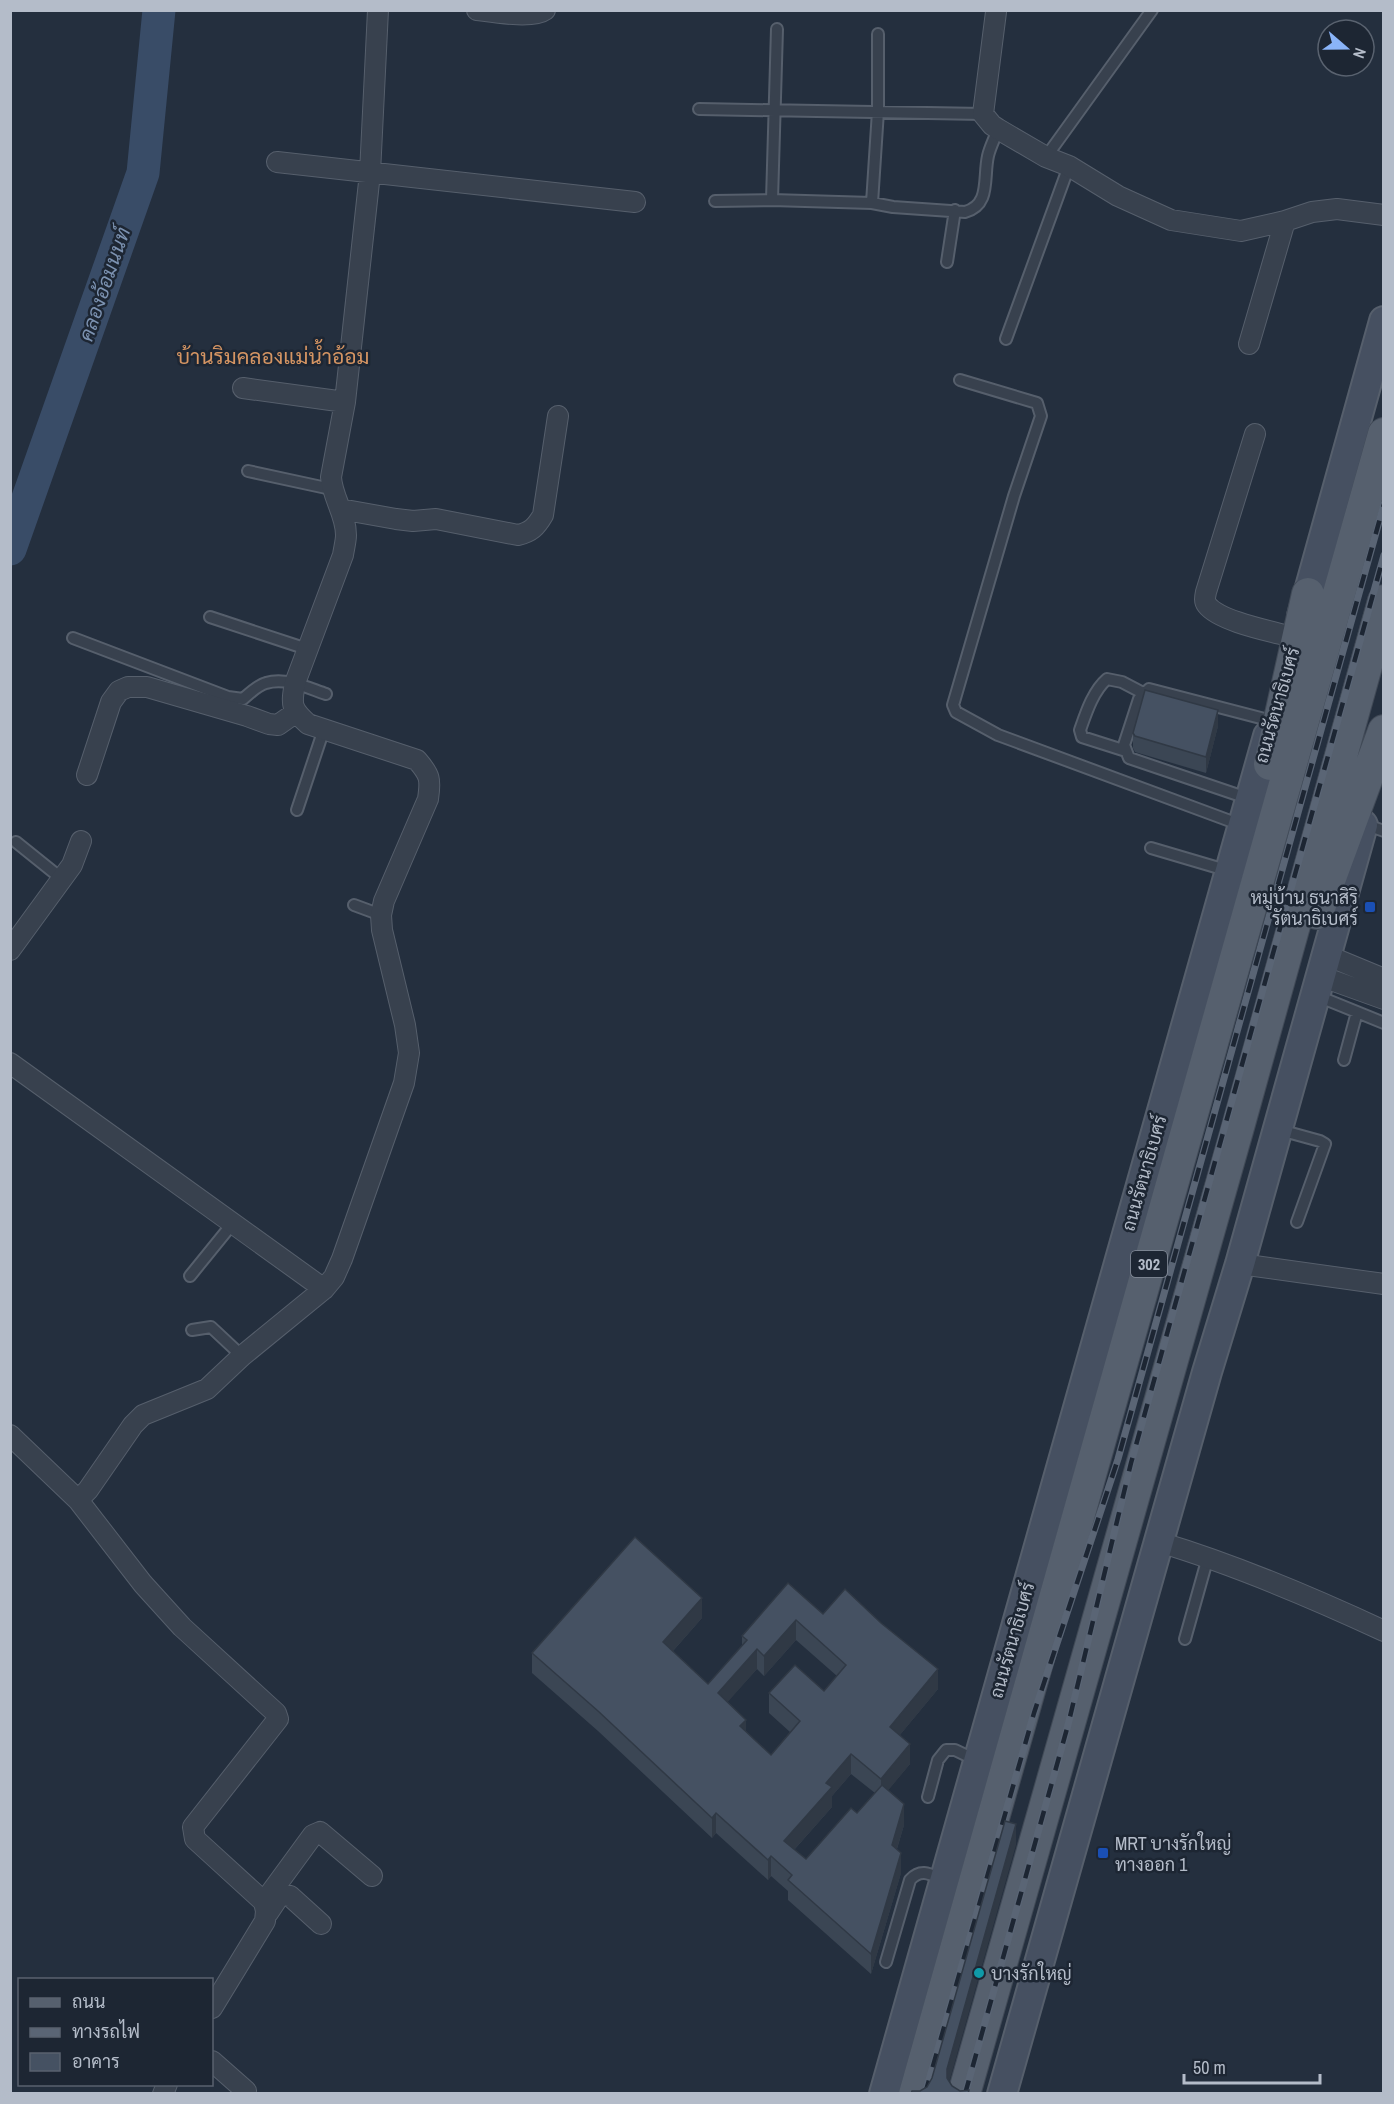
<svg xmlns="http://www.w3.org/2000/svg" width="1394" height="2104" viewBox="0 0 1394 2104" font-family="'Archivo Narrow',Sarabun,sans-serif">
	<style>
		.lines { fill: none; stroke-linecap: round; stroke-linejoin: round }
		.river { stroke: #394c67; stroke-width: 33 }
		.service-casing { stroke: #565f6c; stroke-width: 14 }
		.minor-casing { stroke: #565f6c; stroke-width: 22 }
		.secondary-casing { stroke: #565f6c; stroke-width: 32 }
		.primary-casing { stroke: #414a57; stroke-width: 34 }
		.service { stroke: #38414e; stroke-width: 10 }
		.minor { stroke: #38414e; stroke-width: 20 }
		.secondary { stroke: #465061; stroke-width: 28 }
		.primary { stroke: #56606e; stroke-width: 32 }
		.rail-casing { stroke: #5a6575; stroke-width: 7 }
		.rail { stroke: #1d2633; stroke-width: 4.5; stroke-dasharray: 14; stroke-linecap: butt }
		.wall { fill: #3b4654; fill-rule: evenodd }
		.shaded-wall { fill: #303945 }
		.building { fill: #455162; stroke: #303945; stroke-width: 1.5; fill-rule: evenodd }
		.transit-dot { fill: #1a4fb4; stroke: #1d2633; stroke-width: 2 }
		.culture-dot { fill: #0f9aa8; stroke: #1d2633; stroke-width: 2 }
		.labels { text-anchor: middle; dominant-baseline: central; stroke-width: 5; stroke-linejoin: round; paint-order: stroke }
		.shield { fill: #1d2633; stroke: #878f9c; stroke-width: 1.5 }
		.shield-label { font-size: 16px; font-weight: bold; fill: #b4bcc9 }
		.street-label { font-size: 18px; fill: #b4bcc9; stroke: #1d2633 }
		.poi-label { font-size: 18px; fill: #b4bcc9; stroke: #1d2633; text-anchor: start }
		.water-label { font-size: 20px; font-style: italic; fill: #7c92b1; stroke: #1d2633 }
		.quarter-label { font-size: 21px; fill: #d59563; stroke: #1d2633 }
	</style>
	<rect width="100%" height="100%" fill="#242f3e"/>
	<g class="lines">
		<path class="river" d="M10,549L143,173L159,10"/>
		<g class="service-casing">
			<path id="service" d="M699,109L983,114
				M1046,157L1152,10
				M772,200L777,29
				M715,201L772,200L872,203L893,207L965,212C991,205 983,178 988,156C990,147 995,138 998,129
				M872,203L878,111V34
				M947,262L955,210
				M1006,339L1069,166
				M960,380L1037,403L1041,416L1014,496L953,705L956,712L998,735L1241,825
				M248,471L331,489
				M210,617L307,649
				M73,638L228,697L243,699C250,693 258,685 266,683C286,677 308,688 326,694
				M1126,751L1082,737L1080,730C1086,713 1093,691 1107,679L1122,682L1143,693
				M1250,799L1129,758L1124,745L1139,699L1149,689L1272,721
				M297,810L324,729
				M1364,824L1384,831
				M16,842L62,879
				M1151,848L1229,871
				M354,905L381,915
				M1315,995L1384,1023
				M1344,1060L1357,1012
				M1280,1130L1320,1141L1325,1144L1297,1222
				M190,1276L233,1223
				M192,1330L211,1327L242,1356
				M1185,1639L1208,1557
				M928,1797L938,1760L946,1750H955L978,1761
				M886,1962L910,1880C921,1868 930,1874 943,1880"/>
		</g>
		<g class="minor-casing">
			<path id="minor" d="M477,10C493,12 533,19 545,10
				M996,12L983,114L992,125L998,129L1046,157L1069,166L1118,196L1171,220L1241,231L1285,221L1312,212L1337,209L1384,215
				M277,162L635,202
				M1249,344L1285,221
				M243,388L345,402
				M1255,434L1206,592C1205,597 1204,601 1207,605C1220,622 1275,632 1296,638
				M340,509L396,519L413,521L436,519L518,535C531,532 536,527 543,515L558,416
				M87,775L111,702L119,691L128,687H147L247,716L269,724L278,725L295,713
				M10,950L72,865L81,841
				M1326,955L1384,979
				M1320,976L1384,999
				M10,1063L324,1289
				M1240,1264L1384,1284
				M10,1435L78,1500
				M1159,1542C1236,1565 1311,1597 1384,1631
				M264,1902L313,1835L320,1832L372,1876
				M268,1913L278,1898L283,1895L290,1896L321,1924
				M212,2008L265,1921L266,1911L264,1902L195,1839L193,1827L278,1719L276,1713L182,1627L143,1584L78,1500L88,1490L133,1425L143,1415L207,1389L242,1356L324,1289L334,1277L342,1259L404,1083L409,1053L405,1025L382,930L381,915L384,901L428,799C431,779 430,775 417,760L308,724C291,709 291,705 295,683L343,555C344,548 346,541 346,535C346,514 332,497 331,477L345,402L370,173L378,10
				M212,2061L246,2091
				M163,2094L167,2084"/>
		</g>
		<g class="secondary-casing">
			<path id="secondary" d="M1302,616L1384,321
				M884,2094L1268,736
				M1002,2094L1207,1372L1240,1264L1363,825"/>
		</g>
		<g class="primary-casing">
			<path id="primary" d="M1270,764L1308,594
				M1317,913L1384,731
				M915,2094L1384,434
				M964,2094L1238,1127L1384,601"/>
		</g>
		<use href="#service" class="service"/>
		<use href="#minor" class="minor"/>
		<use href="#secondary" class="secondary"/>
		<use href="#primary" class="primary"/>
		<g class="rail-casing">
			<path id="rail" d="M925,2094L1034,1713L1118,1459L1384,504
				M965,2094L1068,1725L1131,1463L1384,555"/>
		</g>
		<use href="#rail" class="rail"/>
	</g>
	<path class="wall" d="M1218,726L1206,773L1135,752L1133,748V733Z
		M788,1583L823,1614L938,1689L899,1736L910,1764L888,1790L904,1825L897,1849L901,1873L871,1974L788,1900V1891L771,1876L768,1880L716,1833L712,1838L598,1731L532,1673V1653L702,1618L673,1651L708,1684L742,1646V1636ZM796,1640L837,1676L824,1691L769,1693V1713L790,1732L771,1755L746,1732L727,1702L757,1669L764,1676ZM851,1774L875,1793L857,1813L806,1859L794,1850L832,1807V1796Z"/>
	<path class="shaded-wall" d="M1218,710V726L1206,773V757Z
		M702,1598V1618L663,1662V1642Z
		M796,1620V1640L764,1676V1656Z
		M757,1649V1669L718,1713V1693Z
		M938,1669V1689L890,1747V1727Z
		M746,1720V1740L740,1726Z
		M910,1744V1764L881,1799V1779Z
		M851,1754V1774L832,1796V1807L784,1861V1841L826,1783Z
		M904,1804V1825L892,1865V1845Z
		M716,1813V1833L712,1838V1818Z
		M1016,1824V1845L947,2090V2069Z
		M901,1853V1873L871,1974V1954Z
		M771,1856V1876L768,1880V1860Z"/>
	<path class="building" d="M1145,690L1218,710L1206,757L1135,736L1133,733Z
		M635,1537L702,1598L663,1642L708,1684L747,1640L742,1636L788,1583L823,1614L845,1589L881,1623L938,1669L890,1727L910,1744L881,1779L851,1754L826,1783L832,1787L784,1841L806,1859L851,1808L857,1813L882,1785L904,1804L892,1845L901,1853L871,1954L788,1880L792,1875L771,1856L768,1860L716,1813L712,1818L598,1711L532,1653ZM796,1620L846,1665L824,1691L795,1665L769,1693L800,1721L771,1755L740,1726L746,1720L718,1693L757,1649L764,1656Z
		M1005,1821L1016,1824L947,2069V2078L952,2086L960,2091L969,2090L968,2094H911L912,2091H920L927,2087L932,2078Z"/>
	<g class="transit-dot">
		<rect x="1364" y="901" width="12" height="12" rx="3"/>
		<rect x="1097" y="1847" width="12" height="12" rx="3"/>
	</g>
	<circle class="culture-dot" cx="979" cy="1973" r="6"/>
	<g class="labels">
		<rect class="shield" x="1131" y="1251" width="36" height="26" rx="4.5"/>
		<g class="shield-label">
			<text x="1149" y="1264">302</text>
		</g>
		<g class="street-label">
			<text transform="translate(1277 705) rotate(-74)">ถนนรัตนาธิเบศร์</text>
			<text transform="translate(1144 1173) rotate(-74)">ถนนรัตนาธิเบศร์</text>
			<text transform="translate(1012 1640) rotate(-74)">ถนนรัตนาธิเบศร์</text>
		</g>
		<g class="poi-label">
			<text x="1358" y="897" text-anchor="end">หมู่บ้าน ธนาสิริ<tspan x="1358" dy="21">รัตนาธิเบศร์</tspan></text>
			<text x="1115" y="1843">MRT บางรักใหญ่<tspan x="1115" dy="21">ทางออก 1</tspan></text>
			<text x="991" y="1973">บางรักใหญ่</text>
		</g>
		<g class="water-label">
			<text transform="translate(104 284) rotate(-71)">คลองอ้อมนนท์</text>
		</g>
		<g class="quarter-label">
			<text x="273" y="356">บ้านริมคลองแม่น้ำอ้อม</text>
		</g>
	</g>
	<rect width="1394" height="2104" fill="none" stroke="#b4bcc9" stroke-width="24"/>
	<rect x="18" y="1978" width="195" height="108" fill="#1d2633" stroke="#59626f" stroke-width="1.5"/>
	<rect x="30" y="1998" width="30" height="9" fill="#56606e" stroke="#59626f" stroke-width="1.5"/>
	<text x="72" y="2008" font-size="18" fill="#b4bcc9">ถนน</text>
	<rect x="30" y="2028" width="30" height="9" fill="#5a6575" stroke="#59626f" stroke-width="1.5"/>
	<text x="72" y="2038" font-size="18" fill="#b4bcc9">ทางรถไฟ</text>
	<rect x="30" y="2053" width="30" height="18" fill="#455162" stroke="#59626f" stroke-width="1.5"/>
	<text x="72" y="2068" font-size="18" fill="#b4bcc9">อาคาร</text>
	<g transform="translate(1346 48) rotate(110)"><circle r="28" fill="#1d2633" stroke="#59626f" stroke-width="1.5"/>
	<path d="M0-4.5L10 22L0 15L-10 22Z" fill="#8ab4f8"/>
	<text y="-9" font-size="16" font-weight="bold" text-anchor="middle" fill="#b4bcc9">N</text>
	</g>
	<path d="M1184 2074v9h136v-9" fill="none" stroke="#b4bcc9" stroke-width="3"/>
	<text x="1193" y="2074" font-size="18" fill="#b4bcc9" stroke="#1d2633" stroke-width="4.5" paint-order="stroke">50 m</text>
</svg>
